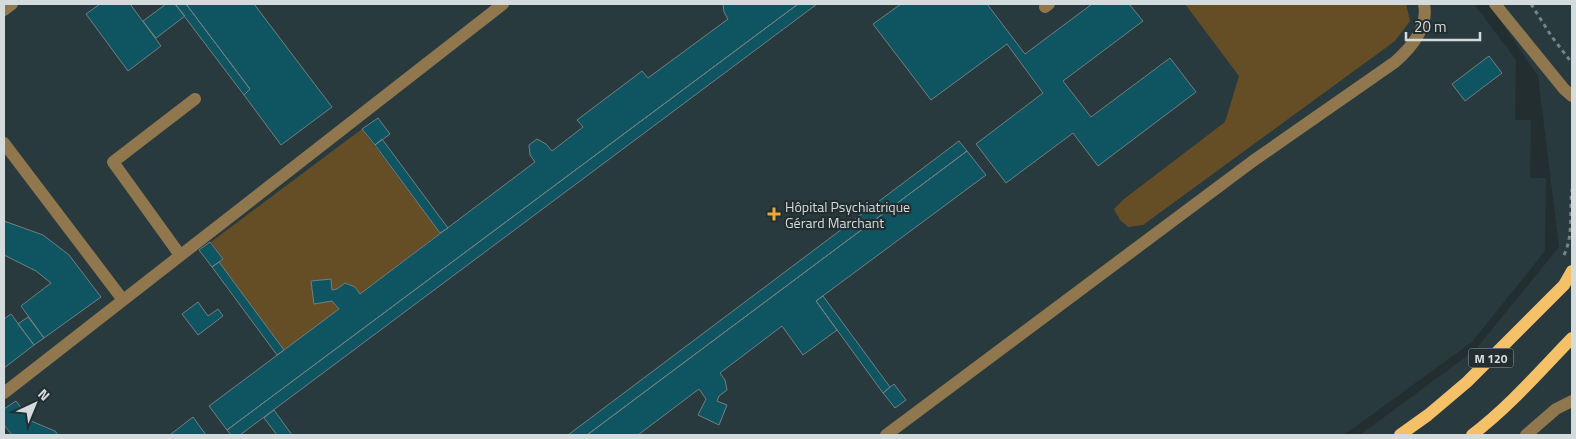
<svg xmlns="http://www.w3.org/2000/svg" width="1576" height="439" viewBox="0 0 1576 439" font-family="'Titillium Web',sans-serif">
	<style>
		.built { fill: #283a3e }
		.green { fill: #654e26 }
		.building { fill: #0f5561; stroke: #727f82 }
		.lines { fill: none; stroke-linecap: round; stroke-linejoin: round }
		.path { stroke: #798285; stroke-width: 3; stroke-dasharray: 4 4; stroke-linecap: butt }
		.minor { stroke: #90774e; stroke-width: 12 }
		.major { stroke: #f5c168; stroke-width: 12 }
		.poi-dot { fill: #e8ab37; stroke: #232e31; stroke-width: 2 }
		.labels { text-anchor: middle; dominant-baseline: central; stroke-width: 4.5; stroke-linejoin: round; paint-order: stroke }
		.shield { fill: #232e31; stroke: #9fa7a9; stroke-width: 1 }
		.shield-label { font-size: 12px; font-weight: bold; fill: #d4dbdd }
		.poi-label { font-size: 14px; fill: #d4dbdd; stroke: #232e31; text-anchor: start }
	</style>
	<rect width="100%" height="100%" fill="#232e31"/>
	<path class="built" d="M4,4H1474L1516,60L1515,120H1531L1530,178H1546L1545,251L1472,342L1344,435H4Z
		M1489,4H1572V435H1360L1475,350L1559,247L1538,76Z"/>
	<path class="green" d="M1185,4H1406L1410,21L1395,41L1143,225L1128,227L1120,220L1114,209L1124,199L1225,122L1239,76Z
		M362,129L440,233L360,294L355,287L346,283L337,289L332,290L331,279L311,281L314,303L332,301L339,309L284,350L219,262L223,259L211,242Z"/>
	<path class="building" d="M100,4H130L161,46L128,71L86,14Z
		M166,4H175L185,16L156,38L143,21Z
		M175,4H186L250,89L244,95Z
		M186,4H254L332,107L281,145L244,95L250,89Z
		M723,4H798L227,430L209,406L339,309L332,301L314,304L311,281L331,279L332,290L337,289L345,283L355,287L360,294L535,162L530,155L529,145L537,139L546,144L552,151L583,127L577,120L642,71L648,78L728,19L724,12Z
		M798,4H817L240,435H231L227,430Z
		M901,4H987L1025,54L1092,4H1129L1143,21L1063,81L1091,117L1170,58L1196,92L1098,166L1073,133L1006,183L976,144L1043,93L1007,44L931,100L873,24Z
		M1489,56L1502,73L1465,101L1452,84Z
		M378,118L390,134L375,145L362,129Z
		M382,139L448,228L440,233L375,145Z
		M959,141L967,151L587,435H568Z
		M967,151L986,175L816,301L837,330L803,355L782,326L720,373L725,380L727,390L719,396L717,401L727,405L719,425L698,415L706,399L699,389L638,435H587Z
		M4,221L43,235L69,255L101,297L44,338L21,306L51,283L36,271L4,255Z
		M210,242L223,259L212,267L199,250Z
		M219,262L284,350L277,355L212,267Z
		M823,296L890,387L883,393L816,301Z
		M198,302L208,316L218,309L223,316L198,335L182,314Z
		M11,314L34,345L4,368V319Z
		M28,317L44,338L34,345L18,324Z
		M894,384L906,400L895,408L883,393Z
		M16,401L31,421L55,431L58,435H12L4,425V409Z
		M274,410L292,435H277L264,418Z
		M193,417L206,435H172L171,434Z"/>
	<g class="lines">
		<path class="path" d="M1531,4L1552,37L1572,63
			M1564,255C1574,234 1569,211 1572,189"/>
		<path class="minor" d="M1495,4L1564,89L1572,96
			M1045,7L1049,4
			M4,10L12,4
			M4,143L123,300
			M180,255L113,162L195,99
			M4,393L503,4
			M886,435L1253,161L1395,62C1411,48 1429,28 1424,4
			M1526,435L1556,409L1572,401"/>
		<path class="major" d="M1400,435L1428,415L1467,382L1564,285L1572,271
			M1472,435C1509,407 1540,371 1572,338"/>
	</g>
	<path class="poi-dot" d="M771.5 206.5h5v5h5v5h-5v5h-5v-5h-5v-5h5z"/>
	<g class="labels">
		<rect class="shield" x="1468.5" y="348.5" width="45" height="19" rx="4"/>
		<g class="shield-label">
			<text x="1491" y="358">M 120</text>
		</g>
		<g class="poi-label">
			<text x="785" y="206">Hôpital Psychiatrique<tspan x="785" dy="16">Gérard Marchant</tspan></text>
		</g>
	</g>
	<rect width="1576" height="439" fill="none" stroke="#d4dbdd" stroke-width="10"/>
	<g transform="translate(35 404) rotate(44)" stroke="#232e31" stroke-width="4" paint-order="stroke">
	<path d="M0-4L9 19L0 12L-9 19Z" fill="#d4dbdd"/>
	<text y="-8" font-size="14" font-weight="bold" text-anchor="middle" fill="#d4dbdd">N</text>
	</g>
	<path d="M1406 32v8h74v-8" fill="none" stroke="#d4dbdd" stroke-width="2.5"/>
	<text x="1414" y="32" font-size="15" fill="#d4dbdd" stroke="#232e31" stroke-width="4" paint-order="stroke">20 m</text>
</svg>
